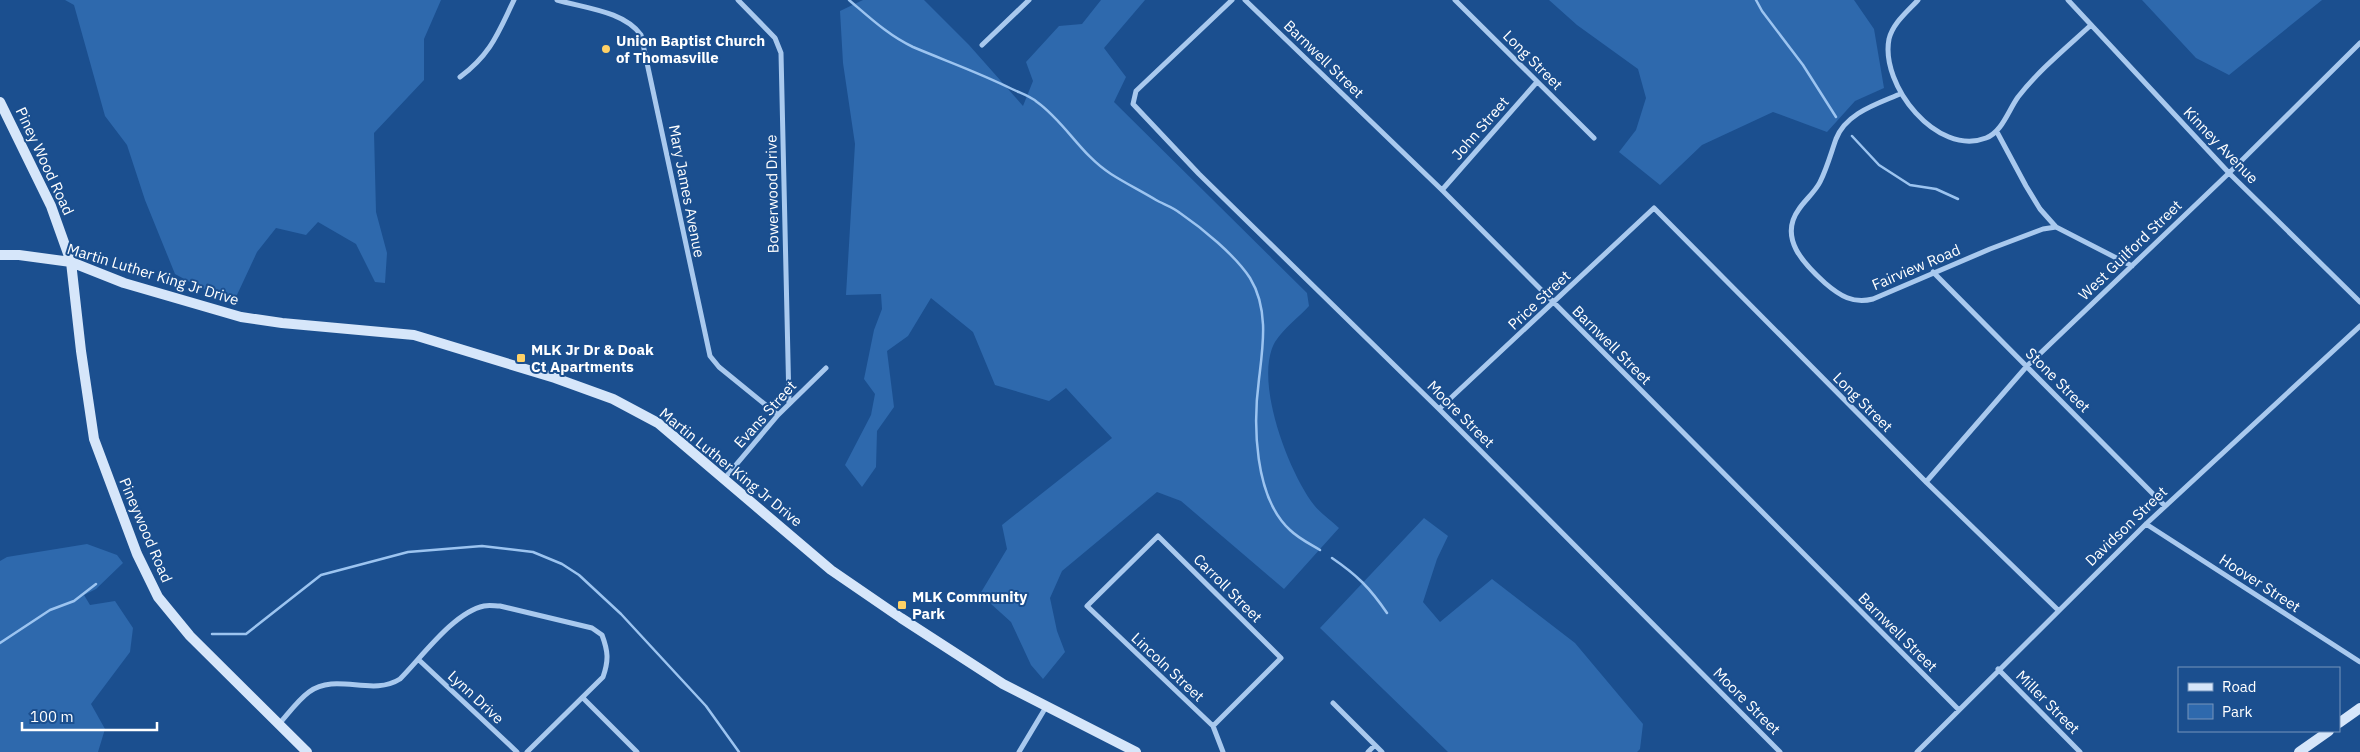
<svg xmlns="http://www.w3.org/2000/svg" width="2360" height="752" viewBox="0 0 2360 752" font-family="'IBM Plex Sans',sans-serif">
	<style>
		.green { fill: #2e69ad }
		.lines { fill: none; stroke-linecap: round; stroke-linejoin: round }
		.stream { stroke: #9cc4f0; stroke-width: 2.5 }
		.street { stroke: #a9c9ee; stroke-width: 5 }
		.secondary { stroke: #d6e6fa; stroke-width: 10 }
		.poi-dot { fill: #ffd166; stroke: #1b4f8f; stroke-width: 2 }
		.labels { text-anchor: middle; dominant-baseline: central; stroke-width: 4; stroke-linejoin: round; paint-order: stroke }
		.poi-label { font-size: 15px; font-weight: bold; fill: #fff; stroke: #1b4f8f; text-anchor: start }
		.street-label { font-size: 15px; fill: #fff; stroke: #1b4f8f }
	</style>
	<rect width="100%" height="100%" fill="#1b4f8f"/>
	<path class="green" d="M65,0H441L424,39V80L374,133L376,212L387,253L385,283L375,282L356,244L318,222L306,235L276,228L257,252L236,297L201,288L175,274L145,200L127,145L105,116L74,5Z
		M863,0H924L969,45L1023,106L1033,81L1026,62L1059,26L1082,24L1101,0H1145L1104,48L1126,77L1114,102L1307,293L1309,306C1299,317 1283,329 1275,342C1253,380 1289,473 1314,505C1320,513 1331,520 1339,528L1284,589L1181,501L1157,492L1062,571L1050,598L1057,631L1065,652L1043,679L1031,665L1011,622L980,594L1007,549L1002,525L1112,438L1066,388L1049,401L995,385L973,332L931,298L908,336L887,351L894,407L877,431L876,467L862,487L845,465L871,415L875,394L864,379L874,330L882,309L881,294L846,295L855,144L843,63L840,11Z
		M1549,0H1854L1874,29L1884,88L1855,101L1827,132L1773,112L1702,145L1660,185L1619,152L1636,130L1646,98L1638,69L1577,25Z
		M2142,0H2322L2229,75L2196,58Z
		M1424,518L1448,536L1437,559L1423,602L1440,622L1492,579L1575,643L1643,724L1640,749L1637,752H1448L1320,628Z
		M87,544L117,555L123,563L96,589L84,595L90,605L115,601L133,628L130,652L91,704L105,729L98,752H0V561L7,557Z"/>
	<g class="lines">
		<path class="stream" d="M849,0C869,17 889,36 913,47C946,61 980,73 1012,89C1020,93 1030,96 1037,102C1065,122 1081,155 1111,174C1125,183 1141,191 1156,200C1163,204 1173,207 1180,213C1202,228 1235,255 1250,278C1269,309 1263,346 1259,379C1253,424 1254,497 1290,530C1298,538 1310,544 1320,550
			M1756,0L1762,11L1803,65L1836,117
			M1852,136L1879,165L1910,185L1936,189L1958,199
			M1332,558C1357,575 1370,588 1387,613
			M212,634H246L321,575L408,552L482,546L533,552L562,564L579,575L621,614L706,706L739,752
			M0,643L50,610L74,601L96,584"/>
		<path class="street" d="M557,0C584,8 624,11 641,35L710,356L719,367L778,415
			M738,0L775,38L781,53L789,403
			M1232,0L1136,91L1133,104L1199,174L1439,409L1780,752
			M1245,0L1442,190L1959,710
			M1455,0L1594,138
			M1918,0C1907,12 1893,23 1889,39C1880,85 1937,157 1986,138C2002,132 2008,111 2018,97C2039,70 2066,48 2091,25
			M2068,0L2229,173L2360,302
			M982,45L1029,0
			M460,77C491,54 498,33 514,0
			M1900,94C1877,104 1846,113 1836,139C1831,153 1827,168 1820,182C1815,192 1805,200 1799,209C1778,238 1804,264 1825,283C1840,296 1853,304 1873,299L1990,249L2043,229L2056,227
			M1997,132L2026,186L2040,209L2056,227L2132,266
			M1442,190L1537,82
			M1933,272L2165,506
			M1439,409L1654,208L1926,482L2058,610
			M724,479L778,415L826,368
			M1926,482L2027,366L2229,173L2360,43
			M2146,524L2360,662
			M419,660L517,752
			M1998,669L2080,752
			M583,698L637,752
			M1333,703L1382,752
			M279,724C288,714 298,700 309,692C336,672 372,697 400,679C421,658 454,612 484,606C489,605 495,606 500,606L592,628L602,635C608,651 609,660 603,677L527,752
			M1213,726L1281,658L1158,536L1087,606L1213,726L1223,752
			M1019,752L1046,707
			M1368,752L1375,745
			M1917,752L2146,524L2360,326"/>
		<path class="secondary" d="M0,102L51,206L71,262L81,351L94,439L137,554L158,597L190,636L307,752
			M0,255H19L71,262L124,283L241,317L282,323L414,335L555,378L613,399L658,423L831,570L901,618L1003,684L1136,752
			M2339,723L2360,708
			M2299,752L2329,731"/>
	</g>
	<g class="poi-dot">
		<circle cx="606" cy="49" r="5"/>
		<rect x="516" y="353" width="10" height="10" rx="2.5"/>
		<rect x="897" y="600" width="10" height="10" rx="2.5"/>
	</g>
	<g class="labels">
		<g class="poi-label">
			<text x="616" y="40">Union Baptist Church<tspan x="616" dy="17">of Thomasville</tspan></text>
			<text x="531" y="349">MLK Jr Dr &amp; Doak<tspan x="531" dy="17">Ct Apartments</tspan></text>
			<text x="912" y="596">MLK Community<tspan x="912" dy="17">Park</tspan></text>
		</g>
		<g class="street-label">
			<text transform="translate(1324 59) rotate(44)">Barnwell Street</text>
			<text transform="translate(1533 60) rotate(45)">Long Street</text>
			<text transform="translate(1480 128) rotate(-49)">John Street</text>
			<text transform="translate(2221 145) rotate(46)">Kinney Avenue</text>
			<text transform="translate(45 161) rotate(65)">Piney Wood Road</text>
			<text transform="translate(687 191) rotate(79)">Mary James Avenue</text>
			<text transform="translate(772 194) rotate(-91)">Bowerwood Drive</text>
			<text transform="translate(2130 250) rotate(-44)">West Guilford Street</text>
			<text transform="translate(1916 267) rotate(-23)">Fairview Road</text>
			<text transform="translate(153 274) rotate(17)">Martin Luther King Jr Drive</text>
			<text transform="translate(1539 300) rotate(-43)">Price Street</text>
			<text transform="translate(1612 345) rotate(45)">Barnwell Street</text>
			<text transform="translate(2058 380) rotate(45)">Stone Street</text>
			<text transform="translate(1863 402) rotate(45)">Long Street</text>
			<text transform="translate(765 414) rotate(-48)">Evans Street</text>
			<text transform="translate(1461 414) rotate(45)">Moore Street</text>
			<text transform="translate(731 467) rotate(39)">Martin Luther King Jr Drive</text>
			<text transform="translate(2126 526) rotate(-44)">Davidson Street</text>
			<text transform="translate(146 530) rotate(67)">Pineywood Road</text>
			<text transform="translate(2260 583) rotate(33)">Hoover Street</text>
			<text transform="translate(1228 588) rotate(45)">Carroll Street</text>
			<text transform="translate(1898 632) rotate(45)">Barnwell Street</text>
			<text transform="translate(1168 667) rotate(43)">Lincoln Street</text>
			<text transform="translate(476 697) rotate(43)">Lynn Drive</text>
			<text transform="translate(1747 701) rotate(45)">Moore Street</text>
			<text transform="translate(2048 702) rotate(45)">Miller Street</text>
		</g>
	</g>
	<rect x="2178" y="667" width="162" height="65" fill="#1b4f8f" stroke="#7695bc"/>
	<rect x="2188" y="683" width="25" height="8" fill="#d6e6fa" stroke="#7695bc"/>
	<text x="2222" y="692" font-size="15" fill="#ffffff">Road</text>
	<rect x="2188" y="704" width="25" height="15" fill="#2e69ad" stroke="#7695bc"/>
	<text x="2222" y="717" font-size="15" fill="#ffffff">Park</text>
	<path d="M22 722v8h135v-8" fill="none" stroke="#ffffff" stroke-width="2.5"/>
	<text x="30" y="722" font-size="15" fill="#ffffff" stroke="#1b4f8f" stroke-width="4" paint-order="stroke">100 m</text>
</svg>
